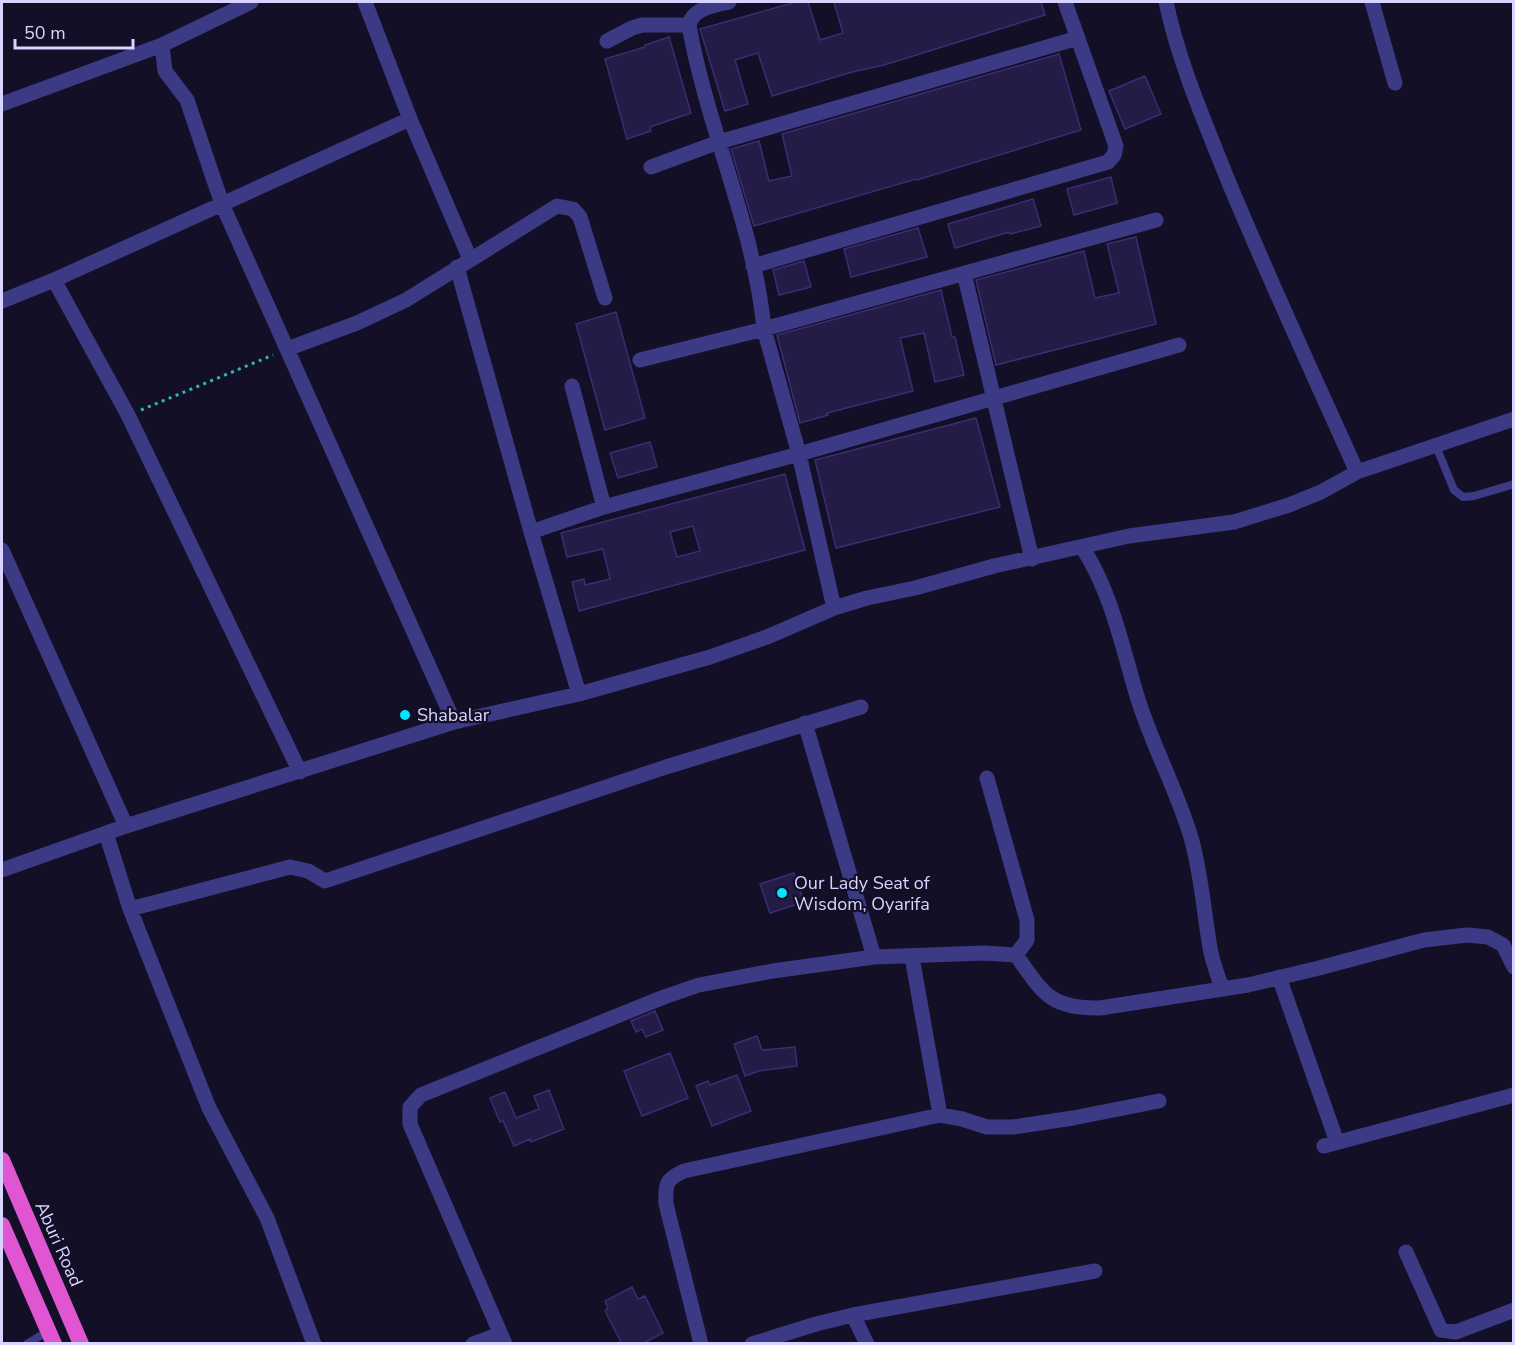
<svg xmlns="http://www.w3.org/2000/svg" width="1515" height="1345" viewBox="0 0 1515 1345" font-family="'Nunito Sans',sans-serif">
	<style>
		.building { fill: #241b47; stroke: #3b2d73; stroke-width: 1.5; fill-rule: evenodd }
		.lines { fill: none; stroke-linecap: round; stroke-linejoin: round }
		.path { stroke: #2fb8b0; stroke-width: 3; stroke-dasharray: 3 4.5; stroke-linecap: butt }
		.service { stroke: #3d3a85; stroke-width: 8 }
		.minor { stroke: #3d3a85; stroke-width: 15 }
		.trunk { stroke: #e055d1; stroke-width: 16 }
		.poi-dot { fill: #00e5ff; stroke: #130f26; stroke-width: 2 }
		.labels { text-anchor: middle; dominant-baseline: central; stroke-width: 4.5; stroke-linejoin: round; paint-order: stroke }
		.poi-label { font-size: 18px; fill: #d9d4ff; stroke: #130f26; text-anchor: start }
		.street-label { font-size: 18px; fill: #d9d4ff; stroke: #130f26 }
	</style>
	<rect width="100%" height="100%" fill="#130f26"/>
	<path class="building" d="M796,2H808L820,40L843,33L834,2H1041L1045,15L884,65L852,72L772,96L758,53L735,60L748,104L725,111L700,29Z
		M669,37L691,113L650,127L651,131L627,139L605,59L645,47V45Z
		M1059,54L1081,130L917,180L916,179L754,226L731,149L759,141L769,181L792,176L782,134Z
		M1145,76L1161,114L1125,129L1109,91Z
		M1111,177L1117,203L1074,215L1067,189Z
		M1033,199L1041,226L1010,234L1009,232L955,248L948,224Z
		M918,228L927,257L851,277L844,249Z
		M1136,237L1156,324L996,365L976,280L1084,251L1095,298L1119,293L1107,244Z
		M804,261L811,287L779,295L773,270Z
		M941,290L952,337H955L964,375L935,382L924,333L900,338L913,391L827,413L828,415L800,423L777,335Z
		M616,312L645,418L605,430L576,324Z
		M976,418L1000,507L836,548L815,460Z
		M650,442L657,467L618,478L610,453Z
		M785,474L805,550L579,611L572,582L584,579L585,585L610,579L603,549L567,557L561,533ZM693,526L700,551L677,557L670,532Z
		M794,873L804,902L770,913L760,884Z
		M655,1011L663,1030L646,1037L642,1029L636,1032L631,1021Z
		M757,1036L762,1050L795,1047L797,1066L759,1071L745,1076L734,1044Z
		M670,1053L688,1098L642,1116L624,1071Z
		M737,1075L751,1111L712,1126L696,1086L708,1081L710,1085Z
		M549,1090L564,1129L531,1142L530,1139L514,1146L503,1121L500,1122L490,1098L505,1092L516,1118L539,1109L534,1096Z
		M632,1287L638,1299L645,1296L663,1333L642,1344H622L605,1311L608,1308L605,1301Z"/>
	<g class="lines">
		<path class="path" d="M141,410L273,355"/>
		<path class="service" d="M1436,446L1454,490L1463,497L1474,496L1514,484
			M27,1344L48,1331"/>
		<path class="minor" d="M251,2L162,45L165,71L187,100L222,204L454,722
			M365,2L410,119L470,259
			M1166,2C1179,63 1204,120 1227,178C1268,277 1313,374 1357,472
			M1372,2L1395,83
			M607,41L632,28L642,25H689
			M2,104L162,45
			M651,167L719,142L1078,38
			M753,266L1108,162L1114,155L1116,146L1065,2
			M457,267L531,532L579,694
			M964,273L1032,559
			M54,280L128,415L300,772
			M2,301L54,280L410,119
			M287,349L357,323L406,300L557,206L573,209L580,217L605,298
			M640,360L764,329C754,225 707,128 689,25C693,8 713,6 729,2
			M572,386L604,507
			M531,532L604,507L799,454L1179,345
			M1082,547C1111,591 1122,646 1137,696C1152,746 1178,791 1192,841C1202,878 1204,916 1211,953C1214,965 1218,977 1222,988
			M2,550L126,826
			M834,608L799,454L764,329L1156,220
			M805,723L874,957
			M987,778L1027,920V940L1016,955
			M106,833L130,909L209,1108L267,1218L314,1344
			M2,870L126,826L454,722L579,694L710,657L767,637L834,608L867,598L915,588L994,566L1129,536L1234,522L1289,505L1321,492L1357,472L1514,419
			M130,909L290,867L308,871L325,881L666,767L861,707
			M912,957L940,1115
			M1279,977L1337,1142
			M1324,1146L1514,1095
			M1406,1252L1441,1330L1456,1332L1514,1310
			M853,1315L867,1344
			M473,1344L500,1334
			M505,1344L410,1124V1107L421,1095L664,997L699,985L773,971L874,957L984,953L1016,955C1043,993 1050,1009 1100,1008L1248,985L1319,968L1424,940L1467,935L1488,937L1503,945L1514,967
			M701,1344L666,1204C665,1184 666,1179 684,1171L940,1115L962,1119L987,1127H1013L1073,1118L1159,1101
			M752,1344L816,1324L853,1315L1095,1271"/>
		<path class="trunk" d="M2,1160L81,1344
			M2,1225L54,1344"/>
	</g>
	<g class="poi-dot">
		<circle cx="405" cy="715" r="6"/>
		<circle cx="782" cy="893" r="6"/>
	</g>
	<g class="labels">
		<g class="poi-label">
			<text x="417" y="715">Shabalar</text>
			<text x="794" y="883">Our Lady Seat of<tspan x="794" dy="21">Wisdom, Oyarifa</tspan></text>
		</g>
		<g class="street-label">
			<text transform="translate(59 1244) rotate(66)">Aburi Road</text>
		</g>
	</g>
	<rect width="1515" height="1345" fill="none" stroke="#d9d4ff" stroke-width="6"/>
	<path d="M15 39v9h118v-9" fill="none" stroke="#d9d4ff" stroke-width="3"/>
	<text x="24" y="39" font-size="18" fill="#d9d4ff" stroke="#130f26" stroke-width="4.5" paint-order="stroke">50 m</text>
</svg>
